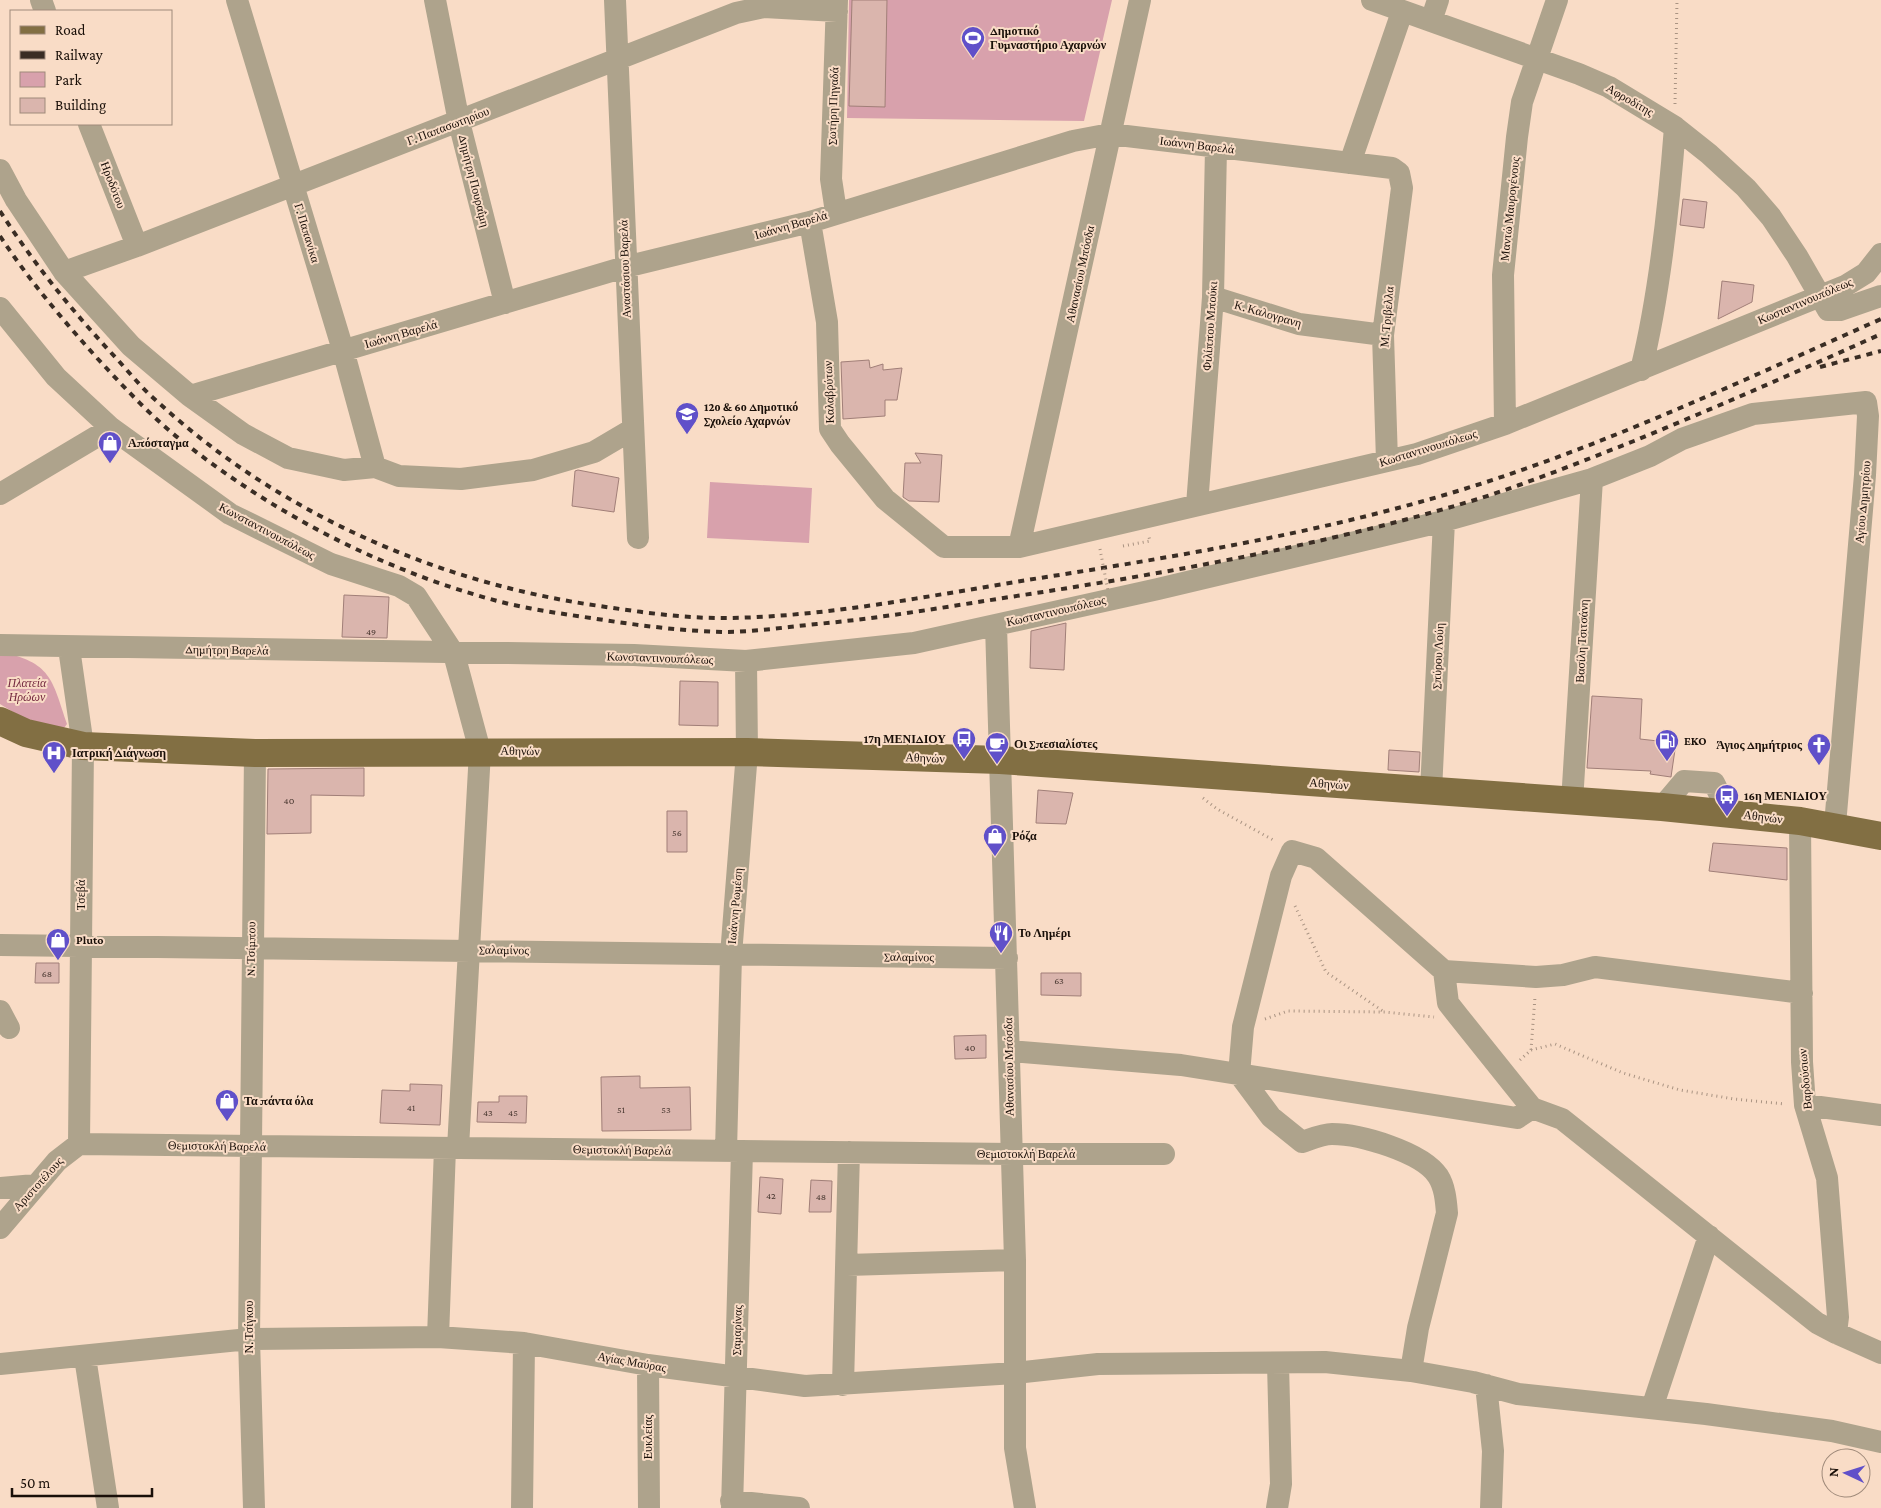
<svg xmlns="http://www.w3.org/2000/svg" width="1881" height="1508" viewBox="0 0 1881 1508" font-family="'Crimson Pro',serif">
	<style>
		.green { fill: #d8a1ac }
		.building { fill: #dab5ad; stroke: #a17f78 }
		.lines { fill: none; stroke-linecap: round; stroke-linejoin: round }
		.path { stroke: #a99382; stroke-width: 3; stroke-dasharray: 1 4; stroke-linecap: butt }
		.minor { stroke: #aea38c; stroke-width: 22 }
		.major { stroke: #826f43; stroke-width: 28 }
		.rail { stroke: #3a2d24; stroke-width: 4; stroke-dasharray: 6 6; stroke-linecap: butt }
		.path-bridge { stroke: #a99382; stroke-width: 3; stroke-dasharray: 1 4; stroke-linecap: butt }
		.labels { text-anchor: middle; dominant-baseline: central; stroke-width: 4; stroke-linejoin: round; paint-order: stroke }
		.number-label { font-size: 10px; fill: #493831 }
		.poi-label { font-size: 12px; font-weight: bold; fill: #190f08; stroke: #f9dcc6; text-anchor: start }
		.street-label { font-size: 12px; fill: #190f08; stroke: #f9dcc6 }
		.park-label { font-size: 12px; font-style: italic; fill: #752a40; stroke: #f9dcc6 }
	</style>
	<rect width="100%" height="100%" fill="#f9dcc6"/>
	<path class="green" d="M849,0H1112L1084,121L847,118Z
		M710,482L812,488L809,543L707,538Z
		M0,652C51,662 52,679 67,724L64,728L31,723L0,704Z"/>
	<path class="building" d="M852,0H887L885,107L849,106Z
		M1683,199L1707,202L1704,228L1680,225Z
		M1722,281L1754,285L1752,302L1718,319Z
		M869,360L870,368L883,364V370L902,368L897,400H885V416L843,419L841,362Z
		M915,453L942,455L939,502L909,501L903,497L905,463H921Z
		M578,470L619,478L614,512L572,506L575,471Z
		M344,595L389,597L387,638L342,637Z
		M1066,623L1064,670L1030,668L1031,631Z
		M680,681L718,682V726L679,725Z
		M1592,696L1642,699L1640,739L1676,743L1671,777L1650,774L1651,771L1587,768Z
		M1389,750L1420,752L1419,772L1388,770Z
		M364,768V796L311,795V833L267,834L268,769Z
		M1038,790L1073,793L1066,824L1036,823Z
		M667,811H687V852H667Z
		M1713,843L1787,848V880L1709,871Z
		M36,963H59V983H35Z
		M1041,973H1081V996L1041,995Z
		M986,1035V1058L955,1059L954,1036Z
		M640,1076V1088L690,1087L691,1130L602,1131L601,1077Z
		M410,1084L442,1085L440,1125L380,1123L382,1090L410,1091Z
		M499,1096H527L526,1123L477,1122L478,1102H499Z
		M760,1177L783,1179L781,1214L758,1212Z
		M811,1180L832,1181L831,1212H809Z"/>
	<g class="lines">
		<path class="path" d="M1675,104L1677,0
			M1123,546L1150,541L1149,537
			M1203,798L1217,809L1275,841
			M1295,906L1326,972L1384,1012
			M1265,1019L1288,1011L1385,1012L1434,1017
			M1531,1050L1555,1044L1623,1073L1680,1090L1734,1099L1785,1104
			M1520,1060L1531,1050L1535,997"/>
		<path class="minor" d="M41,0L45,11
			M237,0L343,350L375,467
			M435,0L459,122L505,303
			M615,0L638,538
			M1372,0L1579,74L1609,87L1675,127L1709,154L1746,188L1771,217L1797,256L1828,310H1840L1881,296
			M1431,21L1438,0
			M89,124L137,246
			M1350,163L1402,12
			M0,170L16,200L64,272L131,346L190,396L243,434L288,458L344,470L375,467L399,476L461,479L533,470L594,452L633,429
			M836,212L831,179L837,0
			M810,222L827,322L830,429L840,444L885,499L944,547H1019L1417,454L1505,424L1845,286L1866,273L1881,254
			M64,272L137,246L736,13L764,7L837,11
			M1213,297L1299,324L1383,335
			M0,308L56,377L111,428L230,514L331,564L399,586L416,596L454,654L480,751L458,1148
			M1641,370C1660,293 1669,206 1675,127
			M190,396L625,267L810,222L1073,141L1110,134L1392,168L1399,173L1402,188L1383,335L1387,461
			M1505,424L1503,275L1517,137L1522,102L1557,0
			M0,494L111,428
			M1197,505L1213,297L1216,148
			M1019,547L1140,0
			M996,625L1015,1260V1448L1025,1508
			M0,645L634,655L746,661L914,643L1158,589L1444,521L1592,479L1650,456L1682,439L1753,414L1866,402L1868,416L1865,475L1835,825
			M69,648L83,746L79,1144
			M1431,791L1444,521
			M1572,802L1592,479
			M1662,807L1684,781L1714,783L1729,813
			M1800,821L1802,1062L1805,1105L1827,1178L1838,1317L1836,1333
			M0,945L1007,958
			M1444,971L1536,977L1563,975L1595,967L1802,993
			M0,1011L9,1028
			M1009,1051L1181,1065L1517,1118L1532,1108
			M1805,1105L1881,1115
			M79,1144L1012,1154H1164
			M726,1151L731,955L747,752L746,661
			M0,1188L35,1185
			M0,1228L57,1161L79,1144
			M847,1265L1015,1260
			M438,1337L445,1148
			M85,1357L108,1508
			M0,1364L249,1339L438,1337L524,1343L648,1365L805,1386L1015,1373L1098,1364L1325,1362L1411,1371L1473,1382L1518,1394L1706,1414L1832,1431L1881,1442
			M648,1365L649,1508
			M1411,1371L1418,1328L1447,1213C1446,1201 1445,1187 1438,1176C1422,1152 1360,1134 1332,1134C1323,1134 1311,1139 1302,1142L1271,1117L1239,1074L1243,1027L1281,876L1292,851L1316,858L1444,971L1448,1003L1459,1017L1532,1108L1562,1119L1817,1323L1836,1333L1881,1353
			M843,1385L849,1152
			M1486,1385L1493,1451L1491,1508
			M1652,1408L1709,1236
			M731,1501L799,1508
			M254,1508L249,1339L255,753
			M522,1508L524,1343
			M732,1508L742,1151
			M1277,1508L1281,1484L1278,1363"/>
		<path class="major" d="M0,721L26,733L83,746L255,753L747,752L1000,760L1662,807L1800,821L1881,836"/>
		<path class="rail" d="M0,211C34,264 73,312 116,358C130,373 143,390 159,403C277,511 429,579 586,604C634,611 682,619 731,618C834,616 938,594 1040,578C1186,555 1336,530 1477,485C1615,441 1748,378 1881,319
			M0,236C29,280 62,319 97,358C125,388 153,419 186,444C280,518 393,575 509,604C536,610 563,614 591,618C635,625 680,631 724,632C755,632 786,627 817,624C893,617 968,603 1043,592C1189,569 1337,542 1478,499C1531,482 1583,461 1634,441C1717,407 1799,371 1881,334
			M1820,367L1881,351"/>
		<path class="path-bridge" d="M1100,549L1108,591"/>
	</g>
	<defs>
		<g id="stadium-pin" transform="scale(1.25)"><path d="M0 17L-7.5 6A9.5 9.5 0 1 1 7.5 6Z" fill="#6050c9" stroke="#f9dcc6"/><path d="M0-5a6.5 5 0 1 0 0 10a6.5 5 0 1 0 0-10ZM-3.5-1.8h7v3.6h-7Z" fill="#fff"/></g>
		<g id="school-pin" transform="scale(1.25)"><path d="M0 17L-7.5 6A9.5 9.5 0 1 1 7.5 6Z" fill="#6050c9" stroke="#f9dcc6"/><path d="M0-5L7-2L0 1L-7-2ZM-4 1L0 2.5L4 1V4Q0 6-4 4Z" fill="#fff"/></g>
		<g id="shop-pin" transform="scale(1.25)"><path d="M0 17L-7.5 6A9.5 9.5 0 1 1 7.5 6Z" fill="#6050c9" stroke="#f9dcc6"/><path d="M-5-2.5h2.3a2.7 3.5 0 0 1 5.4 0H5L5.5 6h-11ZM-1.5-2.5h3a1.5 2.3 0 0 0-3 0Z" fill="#fff"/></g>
		<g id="bus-pin" transform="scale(1.25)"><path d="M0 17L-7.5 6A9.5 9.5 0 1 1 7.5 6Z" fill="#6050c9" stroke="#f9dcc6"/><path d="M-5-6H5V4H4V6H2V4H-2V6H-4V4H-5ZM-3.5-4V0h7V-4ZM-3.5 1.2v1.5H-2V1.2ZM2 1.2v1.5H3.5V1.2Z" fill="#fff"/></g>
		<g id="fuel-pin" transform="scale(1.25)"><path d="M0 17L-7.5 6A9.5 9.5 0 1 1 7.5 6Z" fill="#6050c9" stroke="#f9dcc6"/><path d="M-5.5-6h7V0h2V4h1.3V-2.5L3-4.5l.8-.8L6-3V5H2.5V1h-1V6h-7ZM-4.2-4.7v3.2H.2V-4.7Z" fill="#fff"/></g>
		<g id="cafe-pin" transform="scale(1.25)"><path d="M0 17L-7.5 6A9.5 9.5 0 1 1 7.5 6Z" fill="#6050c9" stroke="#f9dcc6"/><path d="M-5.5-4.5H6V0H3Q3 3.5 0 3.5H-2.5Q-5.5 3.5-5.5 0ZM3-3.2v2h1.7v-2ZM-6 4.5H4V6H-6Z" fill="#fff"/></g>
		<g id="church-pin" transform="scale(1.25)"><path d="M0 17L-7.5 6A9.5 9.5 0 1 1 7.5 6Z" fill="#6050c9" stroke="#f9dcc6"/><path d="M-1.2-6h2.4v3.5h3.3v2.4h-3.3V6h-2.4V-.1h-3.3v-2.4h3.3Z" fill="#fff"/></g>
		<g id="hospital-pin" transform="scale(1.25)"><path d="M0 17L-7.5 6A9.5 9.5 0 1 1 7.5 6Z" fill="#6050c9" stroke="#f9dcc6"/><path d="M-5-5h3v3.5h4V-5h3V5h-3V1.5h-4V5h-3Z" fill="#fff"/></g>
		<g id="restaurant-pin" transform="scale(1.25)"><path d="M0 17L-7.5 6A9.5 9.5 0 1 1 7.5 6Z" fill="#6050c9" stroke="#f9dcc6"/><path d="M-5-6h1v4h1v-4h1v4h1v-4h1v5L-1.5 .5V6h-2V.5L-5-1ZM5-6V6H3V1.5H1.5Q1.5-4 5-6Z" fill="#fff"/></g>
	</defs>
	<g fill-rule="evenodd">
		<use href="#stadium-pin" x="973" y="38"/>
		<use href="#school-pin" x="687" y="414"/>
		<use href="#shop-pin" x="110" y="443"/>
		<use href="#bus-pin" x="964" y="739"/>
		<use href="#fuel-pin" x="1667" y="741"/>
		<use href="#cafe-pin" x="997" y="744"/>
		<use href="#church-pin" x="1819" y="745"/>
		<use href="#hospital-pin" x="54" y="753"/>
		<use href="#bus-pin" x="1727" y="796"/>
		<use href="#shop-pin" x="995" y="836"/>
		<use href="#restaurant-pin" x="1001" y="933"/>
		<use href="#shop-pin" x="58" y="940"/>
		<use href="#shop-pin" x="227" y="1101"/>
	</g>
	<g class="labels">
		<g class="number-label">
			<text x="371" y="631">49</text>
			<text x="289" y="800">40</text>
			<text x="677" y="832">56</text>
			<text x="47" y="973">68</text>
			<text x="1059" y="980">63</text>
			<text x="970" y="1047">40</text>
			<text x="411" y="1107">41</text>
			<text x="621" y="1109">51</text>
			<text x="666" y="1109">53</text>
			<text x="488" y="1112">43</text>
			<text x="513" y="1112">45</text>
			<text x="771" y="1195">42</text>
			<text x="821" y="1196">48</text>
		</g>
		<g class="poi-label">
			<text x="990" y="31">Δημοτικό<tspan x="990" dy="14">Γυμναστήριο Αχαρνών</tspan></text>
			<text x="704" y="407">12ο &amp; 6ο Δημοτικό<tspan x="704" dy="14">Σχολείο Αχαρνών</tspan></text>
			<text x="128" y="443">Απόσταγμα</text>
			<text x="946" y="739" text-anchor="end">17η ΜΕΝΙΔΙΟΥ</text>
			<text x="1684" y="741">EKO</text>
			<text x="1014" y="744">Οι Σπεσιαλίστες</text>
			<text x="1802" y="745" text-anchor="end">Άγιος Δημήτριος</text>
			<text x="72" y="753">Ιατρική Διάγνωση</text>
			<text x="1744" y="796">16η ΜΕΝΙΔΙΟΥ</text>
			<text x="1012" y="836">Ρόζα</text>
			<text x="1018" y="933">Το Λημέρι</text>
			<text x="76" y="940">Pluto</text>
			<text x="244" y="1101">Τα πάντα όλα</text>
		</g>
		<g class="street-label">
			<text transform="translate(1630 100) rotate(30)">Αφροδίτης</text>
			<text transform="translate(833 106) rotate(-88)">Σωτήρη Πηγαδά</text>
			<text transform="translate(448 126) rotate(-21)">Γ. Παπασωτηρίου</text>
			<text transform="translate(1197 145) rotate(7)">Ιωάννη Βαρελά</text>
			<text transform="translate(474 181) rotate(76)">Δημήτρη Πουραΐμη</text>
			<text transform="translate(113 185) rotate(69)">Ηροδότου</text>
			<text transform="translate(1510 209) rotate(-84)">Μαντώ Μαυρογένους</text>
			<text transform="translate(791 225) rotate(-16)">Ιωάννη Βαρελά</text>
			<text transform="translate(307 233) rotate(73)">Γ. Παπανίκα</text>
			<text transform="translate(625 269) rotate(-92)">Αναστάσιου Βαρελά</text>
			<text transform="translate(1080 274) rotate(-78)">Αθανασίου Μπόσδα</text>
			<text transform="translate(1805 301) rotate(-23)">Κωσταντινουπόλεως</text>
			<text transform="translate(1268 314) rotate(16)">Κ. Καλογρανη</text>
			<text transform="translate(1387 317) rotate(-85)">Μ. Τριβελλα</text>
			<text transform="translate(1210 326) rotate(-86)">Φιλίππου Μπούκι</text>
			<text transform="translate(401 334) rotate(-16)">Ιωάννη Βαρελά</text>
			<text transform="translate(829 392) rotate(-92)">Καλαβρύτων</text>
			<text transform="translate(1428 448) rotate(-17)">Κωσταντινουπόλεως</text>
			<text transform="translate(1863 502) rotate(-85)">Αγίου Δημητρίου</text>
			<text transform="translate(267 531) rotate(28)">Κωνσταντινουπόλεως</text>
			<text transform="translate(1056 611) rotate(-13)">Κωσταντινουπόλεως</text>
			<text transform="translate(1582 641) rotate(-87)">Βασίλη Τσιτσάνη</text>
			<text transform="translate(227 650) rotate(1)">Δημήτρη Βαρελά</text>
			<text transform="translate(1438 656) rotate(-87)">Σπύρου Λούη</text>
			<text transform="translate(660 658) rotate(2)">Κωνσταντινουπόλεως</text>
			<text transform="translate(520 751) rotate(1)">Αθηνών</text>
			<text transform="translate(925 758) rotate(2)">Αθηνών</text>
			<text transform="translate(1329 784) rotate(4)">Αθηνών</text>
			<text transform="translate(1763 817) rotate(7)">Αθηνών</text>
			<text transform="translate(81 895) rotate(-90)">Τσεβά</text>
			<text transform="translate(735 906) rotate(-85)">Ιωάννη Ρωμέση</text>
			<text transform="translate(251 949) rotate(-89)">N. Τσίμπου</text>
			<text transform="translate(504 950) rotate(1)">Σαλαμίνος</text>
			<text transform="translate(909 957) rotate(1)">Σαλαμίνος</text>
			<text transform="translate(1009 1067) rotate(-91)">Αθανασίου Μπόσδα</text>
			<text transform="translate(1805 1079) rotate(-95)">Βαρδούσιων</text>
			<text transform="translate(217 1146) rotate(1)">Θεμιστοκλή Βαρελά</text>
			<text transform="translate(622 1150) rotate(1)">Θεμιστοκλή Βαρελά</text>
			<text x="1026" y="1154">Θεμιστοκλή Βαρελά</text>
			<text transform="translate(38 1184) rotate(-48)">Αριστοτέλους</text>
			<text transform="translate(249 1327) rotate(-90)">Ν. Τσίγκου</text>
			<text transform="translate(737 1330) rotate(-88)">Σαμαρίνας</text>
			<text transform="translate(632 1362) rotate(10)">Αγίας Μαύρας</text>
			<text transform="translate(648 1437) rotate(-90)">Ευκλείας</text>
		</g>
		<g class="park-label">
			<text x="27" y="683">Πλατεία<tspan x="27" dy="14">Ηρώων</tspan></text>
		</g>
	</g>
	<rect x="10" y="10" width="162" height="115" fill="#f9dcc6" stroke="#9f8a7a"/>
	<rect x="20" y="26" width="25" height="8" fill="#826f43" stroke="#9f8a7a"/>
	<text x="55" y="35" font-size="15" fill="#190f08">Road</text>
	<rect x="20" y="51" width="25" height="8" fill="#3a2d24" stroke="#9f8a7a"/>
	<text x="55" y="60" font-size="15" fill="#190f08">Railway</text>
	<rect x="20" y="72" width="25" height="15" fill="#d8a1ac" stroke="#9f8a7a"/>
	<text x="55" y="85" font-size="15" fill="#190f08">Park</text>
	<rect x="20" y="98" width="25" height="15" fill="#dab5ad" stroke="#9f8a7a"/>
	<text x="55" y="110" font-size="15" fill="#190f08">Building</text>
	<g transform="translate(1846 1473) rotate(274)"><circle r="24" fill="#f9dcc6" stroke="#9f8a7a"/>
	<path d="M0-4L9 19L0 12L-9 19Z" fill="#6050c9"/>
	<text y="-8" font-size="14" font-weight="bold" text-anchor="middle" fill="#190f08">N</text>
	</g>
	<path d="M12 1488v8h140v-8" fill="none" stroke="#190f08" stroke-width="2.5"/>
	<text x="20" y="1488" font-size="15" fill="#190f08" stroke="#f9dcc6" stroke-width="4" paint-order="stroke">50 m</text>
</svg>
